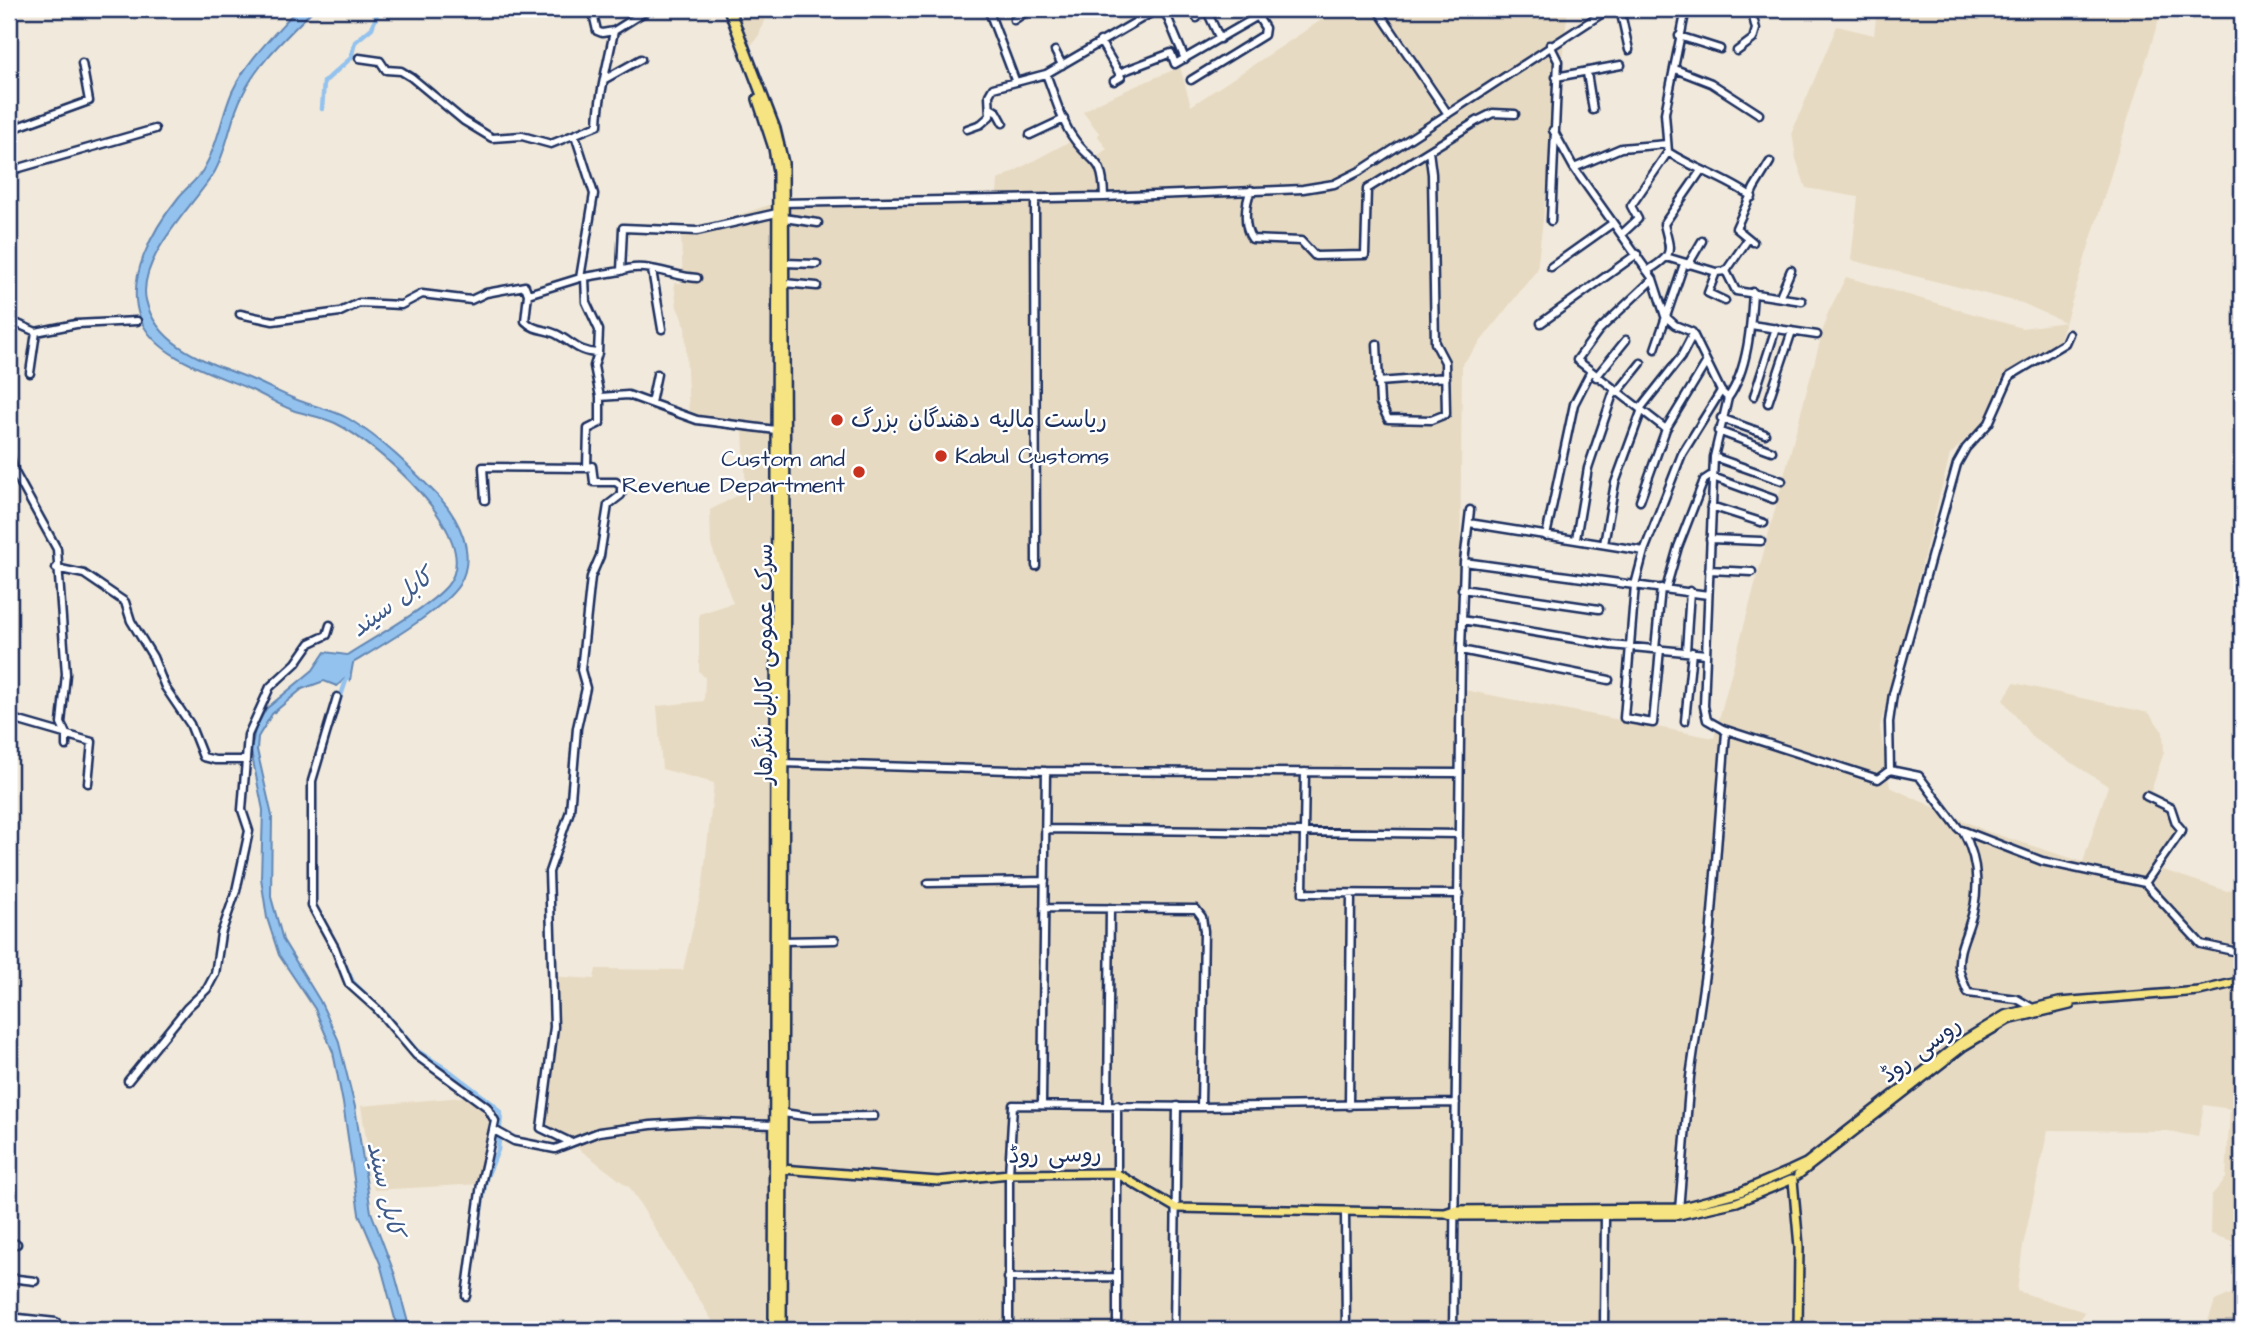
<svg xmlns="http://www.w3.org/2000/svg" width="2251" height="1339" viewBox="0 0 2251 1339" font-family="'Architects Daughter','Playpen Sans Arabic',sans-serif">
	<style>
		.built { fill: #e7dac2 }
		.water { fill: #93c2ee; stroke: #6387b4; stroke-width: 2 }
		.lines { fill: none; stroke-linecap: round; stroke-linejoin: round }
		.canal { stroke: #93c2ee; stroke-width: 4.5 }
		.minor-casing { stroke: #1b2f5e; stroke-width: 11 }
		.major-casing { stroke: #1b2f5e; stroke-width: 12 }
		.highway-casing { stroke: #1b2f5e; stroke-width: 14 }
		.minor { stroke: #fff; stroke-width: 6 }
		.major { stroke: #f6e381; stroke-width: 7 }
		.highway { stroke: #f6e381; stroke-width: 9 }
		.poi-dot { fill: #c8321e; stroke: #fff; stroke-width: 2.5 }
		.labels { text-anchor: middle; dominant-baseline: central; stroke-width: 5; stroke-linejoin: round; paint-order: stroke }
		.poi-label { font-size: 23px; fill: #1b2f5e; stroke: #fff; text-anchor: start }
		.street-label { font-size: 23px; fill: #1b2f5e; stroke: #fff }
		.water-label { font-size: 24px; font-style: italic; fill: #3f5b89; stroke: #fff }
	</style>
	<rect width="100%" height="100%" fill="#f1e9db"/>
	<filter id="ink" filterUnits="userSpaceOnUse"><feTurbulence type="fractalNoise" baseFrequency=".0143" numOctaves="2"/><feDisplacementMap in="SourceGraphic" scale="14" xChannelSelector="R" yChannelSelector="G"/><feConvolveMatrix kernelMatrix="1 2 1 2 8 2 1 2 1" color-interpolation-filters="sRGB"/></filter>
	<g filter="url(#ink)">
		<path class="built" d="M736,9H768L759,35L750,47Z
			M1338,9H1568L1537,270L1462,365L1459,689L1714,738L1827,315L1846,277L2022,328L2065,322L2022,303L1851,260L1858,197L1806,188L1796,159L1792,132L1837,26L1874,35L1877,9H2162L2058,346L2001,379L1988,417L1950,455L1880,727L1890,787L1986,831L2083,862L2108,786L2033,738L2003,700L2014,683L2149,713L2163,732L2164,752L2151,791L2175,805L2179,820L2188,829L2160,869L2227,891L2242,886V1244L2210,1234L2211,1196L2226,1178L2230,1109L2204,1105L2198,1137L2168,1131L2048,1130L2023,1246L2017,1291L2085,1312L2074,1330H718L630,1188L566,1139L543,1131L554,1027L550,976L594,979L596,969L683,970L703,883L714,783L662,769L657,706L704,701L705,678L699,671V614L733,603L711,545L710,510L746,491L743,431L689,416L685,326L677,307L674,283H683L681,234L790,198L801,208L1003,203L997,193L998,180L1063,145L1073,141L1094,158L1107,149L1098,136L1099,133L1083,112L1099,102L1180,67L1191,106Z
			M474,1096L495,1121L481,1184L374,1190L361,1106Z
			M2242,1289V1330H2223L2208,1321L2215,1301Z"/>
		<path class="water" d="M297,9H314C290,34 258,62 243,94C230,118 228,149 214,173C193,206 137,259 146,300C157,349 212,363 251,379C268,386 283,395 300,401C316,407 334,410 349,419C382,439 410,467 437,495C458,517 478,554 459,585C443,610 379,647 353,663L350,680L347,677L337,686L324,681L302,689L272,714L258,737L257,750L272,816L271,897L283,940L320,1001L338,1039L355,1107L371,1212L395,1275L410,1330H398L380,1263L359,1214L343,1103L333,1052L315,1009L279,955L267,918L261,878L263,810L251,751L255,729L266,709L313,670L325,652L347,655C372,639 429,607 447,586C488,537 374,442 335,423C322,417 308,415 295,411C278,405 264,395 247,388C213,373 155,358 140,318C125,279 153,229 178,198C186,188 196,181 203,170C218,145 221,118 232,92C247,60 274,35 297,9Z"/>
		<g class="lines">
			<path class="canal" d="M322,109L324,82L351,58L355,42L372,28L379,9
				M335,713L348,675
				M315,829V796
				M331,935L353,982L387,1015L416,1050L451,1072L493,1104L501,1114L498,1150L486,1179L476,1242"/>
			<g class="minor-casing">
				<path id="minor" d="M592,9L597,31L602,33L614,31
					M988,9L1015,80
					M1164,9L1185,59
					M1192,9L1197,18
					M1206,9L1220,39
					M1377,9L1448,114
					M1620,9L1629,50
					M1686,9L1665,113L1668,152C1696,170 1726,178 1752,197
					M1014,20L1030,9
					M1679,36L1720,49
					M1100,41L1119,73
					M1550,45L1558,61L1551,221
					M1055,51L1062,65
					M1737,51L1753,39L1756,29L1751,9
					M359,58L380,61L386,70L401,71L411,77L464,121L492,138L522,136L551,144L598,125C599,93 608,63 614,31L649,9
					M1675,69L1711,83L1759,114
					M1587,73L1593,110
					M1046,74C1054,93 1060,119 1072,136C1092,166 1103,154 1104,197
					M1556,77L1621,65
					M607,78L641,59
					M1191,80L1264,35L1265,28L1253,9
					M1114,81L1121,77L1119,73L1171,53L1175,64L1258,16
					M992,109L997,112L1003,123
					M967,129L981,124L990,116L989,95L993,88L1046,74L1158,9
					M9,130L89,101L82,63
					M1553,130L1574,168L1653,279L1665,316L1675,325L1692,332L1721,391L1728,398L1714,457L1704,706L1707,720L1723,729L1878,779L1890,770L1889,722L1893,694L1957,464L1966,448L1989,423L2010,376L2065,343L2069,334
					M1030,135L1064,119
					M9,158L13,169
					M1574,168L1621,148L1667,144
					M9,171L155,129
					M1251,190C1245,204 1243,227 1252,239L1301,241L1315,256L1365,255L1367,189L1477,121L1493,113L1515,114
					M1035,199L1036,566
					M780,203L1104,197L1303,189L1334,184L1360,171L1609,9
					M784,218L818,223
					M1623,233L1638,219L1631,206L1668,152
					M1753,242L1736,228L1754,188L1770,162
					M1666,257L1716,272L1726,271L1736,291L1802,301
					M784,263L817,264
					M1688,265L1702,241
					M1551,267L1613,223
					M652,270L662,329
					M621,271C643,261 674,277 697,278
					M1647,271C1676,254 1670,251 1664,224L1700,172
					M1726,271L1748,239
					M1716,272L1708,293L1725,301
					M585,277L621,271L623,228L697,231L777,213
					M1653,279L1599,330L1577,360L1666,429
					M784,283L817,286
					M528,294L525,321C536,332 544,328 556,334C572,342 579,353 598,353
					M1780,296L1791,270
					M240,314L273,321L340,312L359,303L401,305L422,294L471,300L486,293L525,286L528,294L580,278
					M9,320L36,332L76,324L137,321
					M1541,323L1637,254
					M1751,325L1817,335
					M1377,344L1380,403L1388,419L1431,420L1446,414L1445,362L1435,343L1432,174L1429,151
					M1655,349L1684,264
					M30,373L36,332
					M1596,377L1626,340
					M1378,382L1446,377
					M1617,393L1641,363
					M1754,396L1776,328
					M600,397L628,395L697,420L776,430
					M1728,398C1748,370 1751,325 1753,292
					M651,403L657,374
					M1768,403L1792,331
					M1640,409L1681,357L1693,334
					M1721,418L1765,434
					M1718,431L1772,451
					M9,452L14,471L57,549L66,674L61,723L66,734V746
					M1714,457L1782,481
					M485,500L483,467L587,468
					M1640,501L1666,429L1706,363
					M1711,506L1764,523
					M1469,523L1644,551
					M1546,536L1574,404L1590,373
					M1576,539L1588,468L1614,391
					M1710,539L1761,541
					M1604,544L1615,483L1641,412
					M1464,562L1708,595
					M56,568L84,574L125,602L131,621L153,657L165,687L190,724L203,757L215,760H244
					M1709,570L1752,572
					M1462,589L1599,609
					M1666,589L1678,547L1704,480L1710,476L1773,499
					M1462,620L1611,645L1706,654
					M1655,649L1661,588
					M1660,649L1653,723L1624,718L1635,585L1644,551L1682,454L1721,391
					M1461,650L1609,680
					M1686,651L1690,591
					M337,697L312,781V906L335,948L349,984L377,1009L416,1055L487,1107L495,1121L481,1184L466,1296
					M9,718L92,742L88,783
					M1685,721L1692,652
					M782,763L1046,771L1459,773
					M1890,770L1919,776L1959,829L2042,861L2145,883
					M1305,772L1303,893L1460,894
					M2146,796L2171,808L2176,823L2182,830L2145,883L2201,944L2242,953
					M1045,829L1459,834
					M1963,831C1979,861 1980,894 1969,925C1964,940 1958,952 1959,967C1960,976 1965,985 1968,993L2017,999L2031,1007
					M928,883L1045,881
					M1044,908L1196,909L1202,917L1204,931L1201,1107
					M782,941L835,940
					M128,1081L187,1008L207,989L215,974L221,934L236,891L249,831L242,810L248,735L270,687L296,663L310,643L327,635L330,625
					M1042,1103L1046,771
					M1108,1105L1110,908
					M1117,1105V1330
					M1349,1106L1351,894
					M783,1113L811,1117L874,1116
					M494,1130L514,1141L555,1149L599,1132L651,1125L696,1122L774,1125
					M568,1141L541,1128L554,1027L549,872L570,811L577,728L586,688L581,670L591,577L600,556L608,505L621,495V486L616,482H594L592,466L587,468L588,429L600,423V397L594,366L598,353L599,330L586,302L585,277L580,278L594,194L575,135
					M1679,1210L1690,1077L1710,939L1726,732L1723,729
					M1345,1212L1346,1330
					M9,1243L17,1244
					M9,1278L35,1281
					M1008,1278L1117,1277
					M9,1317L56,1322
					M1009,1330V1174L1013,1105L1201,1107L1456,1103
					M1174,1330L1177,1106
					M1453,1330L1461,650L1464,562L1470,510
					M1604,1330L1605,1217"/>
			</g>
			<g class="major-casing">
				<path id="major" d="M782,1169L938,1181L1009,1174L1116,1173L1176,1208L1445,1213L1454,1216L1679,1215L1737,1202L1791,1180
					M1791,1170L1806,1163L1961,1042L2005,1015L2059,1002L2199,991L2242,981
					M1798,1175L1964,1046L2008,1020L2070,1005
					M1793,1180L1799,1247L1798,1330
					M1445,1213L1454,1210L1679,1208L1740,1192L1789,1171"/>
			</g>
			<g class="highway-casing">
				<path id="highway" d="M729,9L775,129L783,163L785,534L781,1330
					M758,99L774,148L778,172L774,1330"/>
			</g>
			<use href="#minor" class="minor"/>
			<use href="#major" class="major"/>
			<use href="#highway" class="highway"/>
		</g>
	</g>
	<g class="poi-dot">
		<circle cx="837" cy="420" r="7"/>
		<circle cx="941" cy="456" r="7"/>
		<circle cx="859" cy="472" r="7"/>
	</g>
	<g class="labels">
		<g class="poi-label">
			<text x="851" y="420">ریاست مالیه دهندگان بزرگ</text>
			<text x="955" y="456">Kabul Customs</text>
			<text x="845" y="459" text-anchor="end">Custom and<tspan x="845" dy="26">Revenue Department</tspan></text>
		</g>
		<g class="street-label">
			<text transform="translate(765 664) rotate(-90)">سرک عمومی کابل ننگرهار</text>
			<text transform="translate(1921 1050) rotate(-37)">روسی روڈ</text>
			<text transform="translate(1055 1155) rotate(-1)">روسی روڈ</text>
		</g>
		<g class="water-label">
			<text transform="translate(392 603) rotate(-37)">کابل سيند</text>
			<text transform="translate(385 1189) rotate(77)">کابل سيند</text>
		</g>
	</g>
	<rect width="2251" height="1339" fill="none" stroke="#fff" stroke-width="35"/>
	<rect x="18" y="18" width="2216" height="1304" fill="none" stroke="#1b2f5e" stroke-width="2.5" filter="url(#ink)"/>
</svg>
